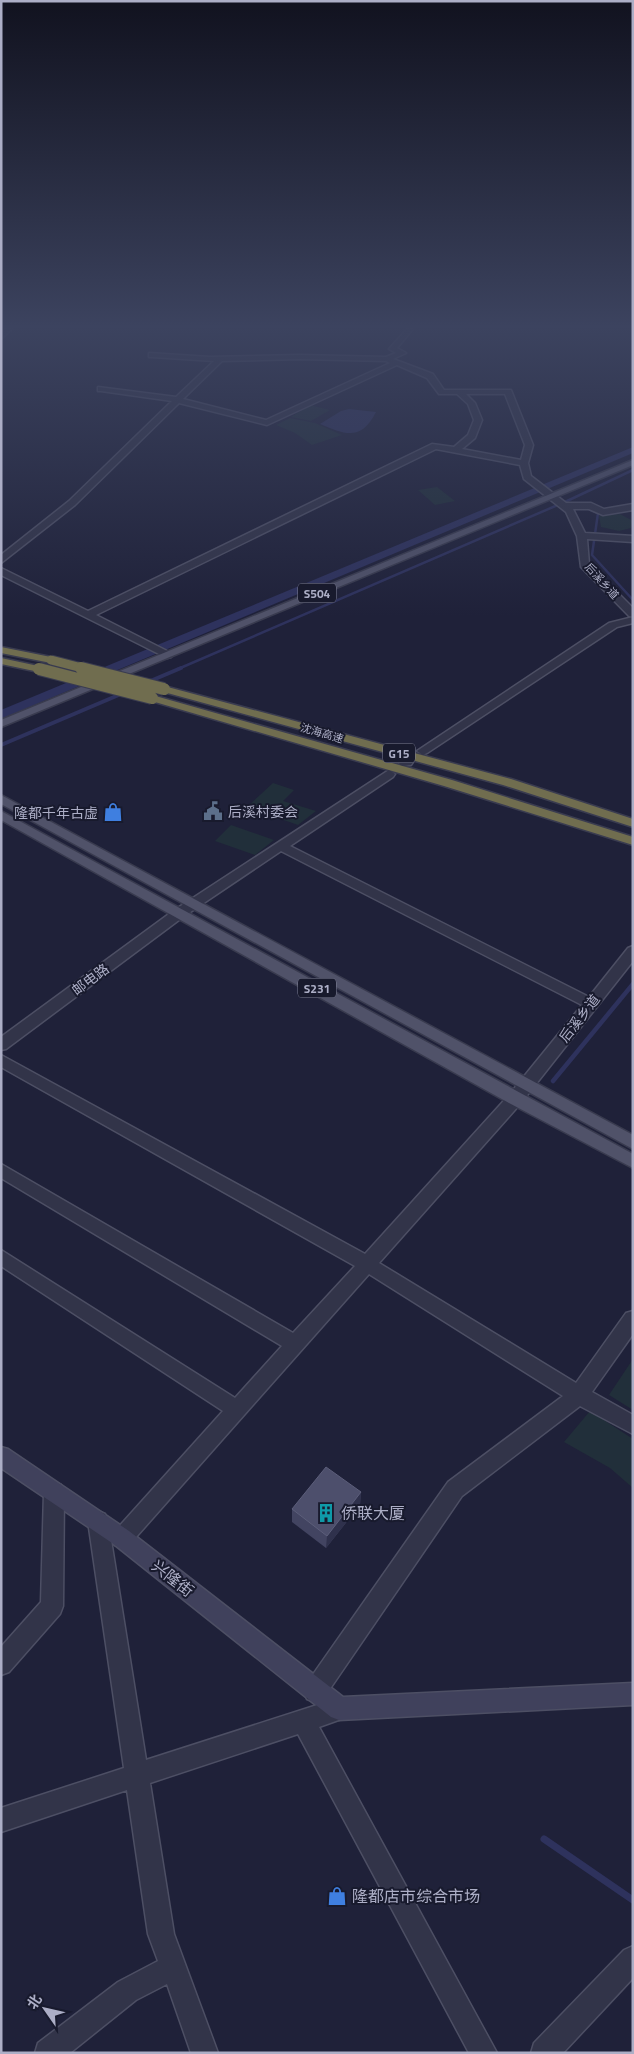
<svg xmlns="http://www.w3.org/2000/svg" width="634" height="2054" viewBox="0 0 634 2054" font-family="'Titillium Web','Noto Sans SC',sans-serif">
	<style>
		.green { fill: #212f3a }
		.water { fill: #2e325d }
		.lines { fill: none; stroke-linecap: round; stroke-linejoin: round }
		.stream-far3 { stroke: #2e325d; stroke-width: 2.5 }
		.stream-far2 { stroke: #2e325d; stroke-width: 4 }
		.stream-far1 { stroke: #2e325d; stroke-width: 4.5 }
		.stream { stroke: #2e325d; stroke-width: 7 }
		.canal { fill: #2e325d; fill-rule: evenodd }
		.street-casing { stroke: #4d4f64; stroke-width: 3 }
		.secondary-casing { stroke: #4d4f64; stroke-width: 3 }
		.primary-casing { stroke: #393b4f; stroke-width: 3 }
		.highway-casing { stroke: #3a3c50; stroke-width: 3 }
		.street { fill: #323449; fill-rule: evenodd }
		.secondary { fill: #40415c; fill-rule: evenodd }
		.primary { fill: #505269; fill-rule: evenodd }
		.highway { fill: #706d4f; fill-rule: evenodd }
		.highway-bridge-far1-casing { stroke: #3a3c50; stroke-width: 11; stroke-linecap: butt }
		.highway-bridge-casing { stroke: #3a3c50; stroke-width: 14; stroke-linecap: butt }
		.highway-bridge-far1 { stroke: #706d4f; stroke-width: 9 }
		.highway-bridge { stroke: #706d4f; stroke-width: 12 }
		.wall { fill: #424461 }
		.shaded-wall { fill: #2f314c }
		.building { fill: #4d4f6c; stroke: #5c5e7a }
		.labels { text-anchor: middle; dominant-baseline: central; stroke-width: 4; stroke-linejoin: round; paint-order: stroke }
		.far-street-label { font-size: 11px; fill: #acaec6; stroke: #181a2d }
		.shield { fill: #181a2d; stroke: #808298; stroke-width: 1 }
		.shield-label { font-size: 12px; font-weight: bold; fill: #acaec6 }
		.poi-label { font-size: 14px; fill: #acaec6; stroke: #181a2d; text-anchor: start }
		.street-label { font-size: 14px; fill: #acaec6; stroke: #181a2d }
		.near-poi-label { font-size: 16px; fill: #acaec6; stroke: #181a2d; text-anchor: start }
		.near-street-label { font-size: 16px; fill: #acaec6; stroke: #181a2d }
	</style>
	<rect width="100%" height="100%" fill="#1f2139"/>
	<path class="green" d="M310,405L330,410L311,421L291,417Z
		M290,418L315,423L342,435L312,445L295,433L276,425Z
		M437,487L455,501L435,505L418,490Z
		M620,514L633,521L631,528L619,531L601,527L599,516Z
		M273,783L294,790L283,801L316,811L298,825L247,807Z
		M231,825L274,840L255,855L215,841Z
		M633,1359V1410L609,1395Z
		M590,1411L633,1439V1488L610,1468L564,1442Z"/>
	<path class="water" d="M349,409L376,412C361,441 346,435 320,424L341,411Z"/>
	<g class="lines">
		<path class="stream-far3" d="M584,507L598,513L592,555L633,600
			M178,669L567,501L633,470"/>
		<path class="stream-far2" d="M148,682L181,668
			M1,745L121,694"/>
		<path class="stream-far1" d="M553,1081L633,984"/>
		<path class="stream" d="M544,1839L633,1900"/>
		<path class="canal" d="M633,447V453L1,719V710Z"/>
		<g class="street-casing">
			<path id="street" d="M5,329H12L1,339V333Z
				M407,329H413L397,348L406,353L393,359L433,374L444,390H511L533,445L528,463L531,476L566,503H591L604,509L633,504V510L603,515L589,509H573L585,533L633,536V542L587,539L589,564L633,608V623L617,627L427,753L423,755L417,751L609,623L633,617L629,616L581,567L577,536L566,512L524,479L520,465L436,449L96,615L171,653L172,655L171,657L167,658L1,575V568L88,611L432,444L454,447L468,435L474,420L468,404L457,394H439L427,378L397,365L267,425L179,403L75,505L1,563V555L69,501L172,401L101,391H98V387L176,397L214,361L152,357H149V353L210,357L300,355L386,357L396,353L389,349ZM300,359L386,361L390,363L266,420L183,399L222,361ZM466,394H505L525,445L521,460L462,449L475,438L482,420L475,403Z
				M407,758L413,762L411,765L401,766L399,763Z
				M389,770L395,774L393,777L290,846L589,997L628,948L633,946V961L521,1103L379,1263L576,1383L626,1313L633,1311V1334L592,1392L633,1415V1434L580,1406L462,1496L323,1699L315,1702L307,1699L304,1691L307,1683L448,1482L563,1396L369,1274L129,1545L122,1548L115,1545L112,1538L115,1531L223,1411L1,1266V1250L235,1398L282,1346L1,1178V1164L293,1333L355,1266L1,1067V1055L365,1254L509,1095L582,1005L281,851L183,917L6,1049L1,1050V1037L173,911Z
				M54,1482L61,1485L64,1492L63,1606L60,1614L9,1672L1,1675V1647L41,1602L44,1492L47,1485Z
				M98,1511L105,1514L108,1521L146,1760L339,1698L347,1701L350,1709L347,1717L319,1727L497,2053H469L298,1734L150,1783L174,1934L218,2053H191L167,1984L136,2000L70,2053H35L38,2043L118,1982L158,1961L148,1934L127,1790L1,1832V1808L124,1768L88,1521L91,1514Z
				M633,1946V1978L563,2053H531L534,2043L624,1950Z"/>
		</g>
		<g class="secondary-casing">
			<path id="secondary" d="M1,1447L8,1449L129,1531L343,1697L633,1683V1705L339,1720L331,1717L115,1545L1,1468Z"/>
		</g>
		<g class="primary-casing">
			<path id="primary" d="M633,460V465L1,727V720Z
				M1,795L633,1135V1149L1,804Z
				M1,811L633,1154V1168L509,1103L1,820Z"/>
		</g>
		<g class="highway-casing">
			<path id="highway" d="M1,647L51,657L56,660L51,663L1,653Z
				M1,658L43,667L44,669L39,672L1,664Z
				M164,686L511,779L633,819V827L503,785L160,691L158,689L160,687Z
				M152,695L452,780L633,837V845L444,786L148,700L146,698Z"/>
		</g>
		<use href="#street" class="street"/>
		<use href="#secondary" class="secondary"/>
		<use href="#primary" class="primary"/>
		<use href="#highway" class="highway"/>
		<g class="highway-bridge-far1-casing">
			<path id="highway-bridge-far1" d="M51,660L86,669"/>
		</g>
		<g class="highway-bridge-casing">
			<path id="highway-bridge" d="M81,668L164,689
				M39,669L152,698"/>
		</g>
		<use href="#highway-bridge-far1" class="highway-bridge-far1"/>
		<use href="#highway-bridge" class="highway-bridge"/>
	</g>
	<path class="wall" d="M361,1492L360,1505L326,1548L292,1522V1509Z"/>
	<path class="shaded-wall" d="M361,1492L360,1505L326,1548L327,1536Z"/>
	<path class="building" d="M326,1467L361,1492L327,1536L292,1509Z"/>
	<linearGradient id="sky" x2="0" y2="1"><stop stop-color="#11121f"/><stop offset="0.53" stop-color="#3c435f"/><stop offset="1" stop-color="#3c435f" stop-opacity="0"/></linearGradient>
	<rect width="634" height="616" fill="url(#sky)"/>
	<defs>
		<g id="civic-bare" transform="scale(1.5)"><path d="M-.6-6.5H3V-4.5H.6V-3L4-1V1h2V6H-6V1h2V-1L-.6-3ZM-1.2 2.5V6h2.4V2.5Z" fill="#5c6f8a" stroke="#181a2d" stroke-width="2.5" paint-order="stroke"/></g>
		<g id="shop-bare" transform="scale(1.5)"><path d="M-5-2.5h2.3a2.7 3.5 0 0 1 5.4 0H5L5.5 6h-11ZM-1.5-2.5h3a1.5 2.3 0 0 0-3 0Z" fill="#3f7fe0" stroke="#181a2d" stroke-width="2.5" paint-order="stroke"/></g>
		<g id="building-bare" transform="scale(1.5)"><path d="M-4-6H4V6H1V3H-1V6H-4ZM-2.5-4.3h1.7v1.8h-1.7ZM.8-4.3h1.7v1.8H.8ZM-2.5-1h1.7V.8h-1.7ZM.8-1h1.7V.8H.8Z" fill="#0f9aa8" stroke="#181a2d" stroke-width="2.5" paint-order="stroke"/></g>
	</defs>
	<g fill-rule="evenodd">
		<use href="#civic-bare" x="213" y="811"/>
		<use href="#shop-bare" x="113" y="812"/>
		<use href="#building-bare" x="326" y="1513"/>
		<use href="#shop-bare" x="337" y="1896"/>
	</g>
	<g class="labels">
		<g class="far-street-label">
			<text transform="translate(602 581) rotate(48)">后溪乡道</text>
			<text transform="translate(322 733) rotate(16)">沈海高速</text>
		</g>
		<g class="shield">
			<rect x="298" y="583.5" width="38" height="19" rx="4"/>
			<rect x="383" y="743.5" width="32" height="19" rx="4"/>
			<rect x="298" y="978.5" width="38" height="19" rx="4"/>
		</g>
		<g class="shield-label">
			<text x="317" y="593">S504</text>
			<text x="399" y="753">G15</text>
			<text x="317" y="988">S231</text>
		</g>
		<g class="poi-label">
			<text x="228" y="811">后溪村委会</text>
			<text x="98" y="812" text-anchor="end">隆都千年古虚</text>
		</g>
		<g class="street-label">
			<text transform="translate(90 979) rotate(-37)">邮电路</text>
			<text transform="translate(579 1018) rotate(-52)">后溪乡道</text>
		</g>
		<g class="near-poi-label">
			<text x="341" y="1513">侨联大厦</text>
			<text x="352" y="1896">隆都店市综合市场</text>
		</g>
		<g class="near-street-label">
			<text transform="translate(173 1578) rotate(38)">兴隆街</text>
		</g>
	</g>
	<rect width="634" height="2054" fill="none" stroke="#acaec6" stroke-width="5"/>
	<g transform="translate(45 2009) rotate(304)" stroke="#181a2d" stroke-width="4" paint-order="stroke">
	<path d="M0-4L9 19L0 12L-9 19Z" fill="#acaec6"/>
	<text y="-8" font-size="14" font-weight="bold" text-anchor="middle" fill="#acaec6">北</text>
	</g>
</svg>
